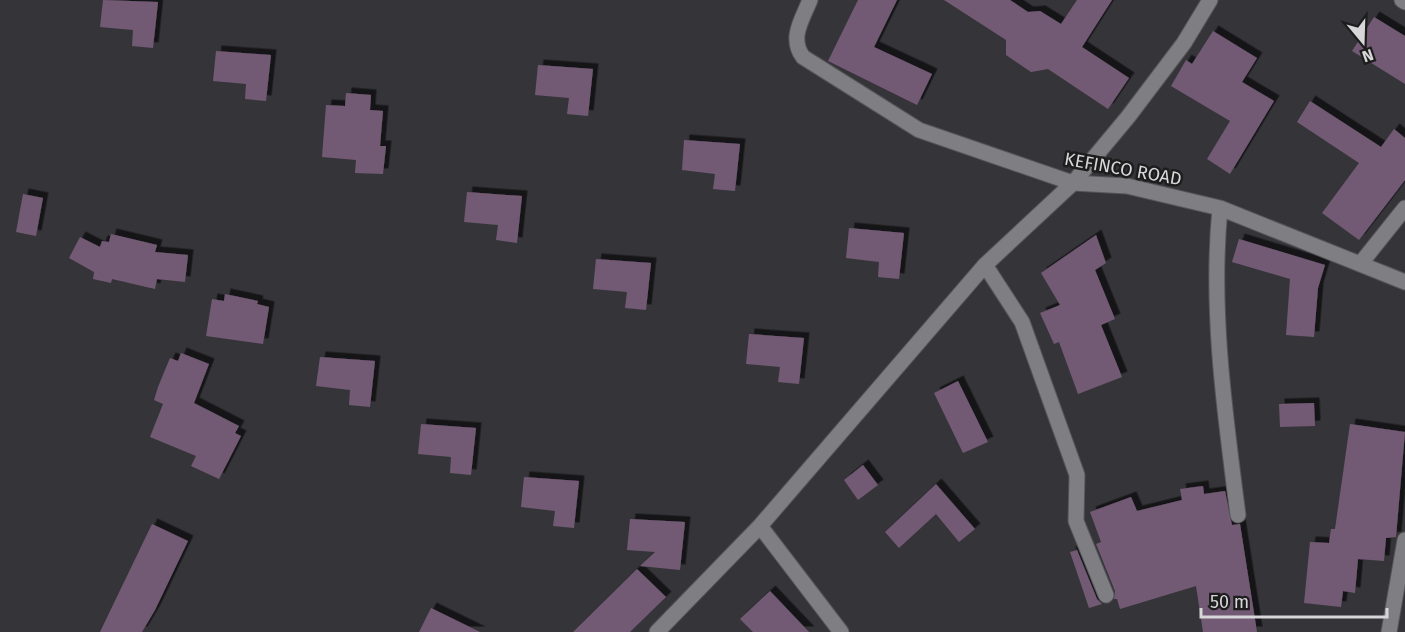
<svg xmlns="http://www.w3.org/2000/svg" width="1405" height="632" viewBox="0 0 1405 632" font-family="'Fira Sans',sans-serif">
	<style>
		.building { fill: #725a75; filter: url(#shadow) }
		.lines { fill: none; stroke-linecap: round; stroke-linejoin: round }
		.minor-casing { stroke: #555458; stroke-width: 17 }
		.minor { stroke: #7f7e83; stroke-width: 15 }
		.labels { text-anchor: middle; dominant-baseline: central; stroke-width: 5; stroke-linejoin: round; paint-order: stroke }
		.street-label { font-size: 18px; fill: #d7d7d9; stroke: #1d1d1e }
	</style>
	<defs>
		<filter id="shadow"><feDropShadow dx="5.5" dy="-5.5" stdDeviation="0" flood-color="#0009"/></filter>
	</defs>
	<rect width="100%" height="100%" fill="#353539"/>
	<path class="building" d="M103,0L158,2L153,48L132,46L133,30L100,27Z
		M858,0H897L874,47L932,74L917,105L828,61Z
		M944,0H1010L1028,12L1040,11L1061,24L1077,0H1112L1082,47L1129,78L1108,109L1048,69L1031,72L1006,55V40Z
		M1374,17L1405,36V84L1352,51Z
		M1213,31L1257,58L1242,82L1274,101L1230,174L1207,159L1230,121L1171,86L1186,60L1192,64Z
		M216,51L271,55L266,101L245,99L246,84L213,81Z
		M538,65L593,69L588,116L567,114L569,98L535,95Z
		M346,93L371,95L370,110L383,111L380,146H386L383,174L355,173L356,160L322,157L326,105L345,106Z
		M1310,101L1381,147L1394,129L1405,138V180L1359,240L1322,213L1359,163L1297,122Z
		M684,140L740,144L735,191L713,189L715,174L682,170Z
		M467,192L522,196L517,243L496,240L498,225L464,222Z
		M23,194L43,198L36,236L16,232Z
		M849,228L904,233L899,279L878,277L879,262L846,258Z
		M111,234L157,245L155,252L188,255L185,282L157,279L155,289L112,279L111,283L93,279L94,272L69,258L80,237L100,247L102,241L109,242Z
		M1096,235L1106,263L1095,270L1115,319L1101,325L1122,377L1078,394L1059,342L1054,344L1040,313L1060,305L1041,273Z
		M1239,239L1325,265L1318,288L1314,337L1286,335L1290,279L1232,262Z
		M596,259L651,263L646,310L625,308L627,292L593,289Z
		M225,294L258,301L257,304L269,307L263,344L206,336L212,299L224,301Z
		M749,334L804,338L799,384L778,382L780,367L746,364Z
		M181,353L209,364L194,403L239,426L235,433L241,436L219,479L191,466L196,456L150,437L163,404L154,400L158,387L170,358L178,361Z
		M320,357L375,361L370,407L349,405L350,390L316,386Z
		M958,381L988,442L963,453L934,393Z
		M1314,403L1315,426L1280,427L1279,404Z
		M421,424L476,428L471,475L450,473L451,457L418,454Z
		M1350,424L1405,432L1396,537L1386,538L1384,561L1358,559L1355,593L1343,591L1341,607L1304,603L1310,542L1329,543L1331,529H1335Z
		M863,465L878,485L858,500L844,480Z
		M524,477L579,481L574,528L553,526L555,511L521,507Z
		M936,484L975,529L959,542L936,514L899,548L885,532Z
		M1203,486L1204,494L1225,491L1232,525L1240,524L1257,632H1203L1196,586L1120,609L1117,599H1114L1115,591L1096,544L1101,542L1090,512L1131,497L1137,511L1182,500L1180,489Z
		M630,519L685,522L680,570L640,566L655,552L627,550Z
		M152,524L188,541L155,610L142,632H100Z
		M1077,550L1097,599L1102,604L1089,608L1070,552Z
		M637,569L666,597L630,632H573Z
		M770,591L809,632H753L740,619Z
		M431,608L480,632H419Z"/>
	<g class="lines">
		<g class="minor-casing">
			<path id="minor" d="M810,0C802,20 789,38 803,57L919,130L1073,183L1127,186L1220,208L1405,282
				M1402,0L1405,2
				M1220,208C1210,310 1225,414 1238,515
				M1361,263L1405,208
				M985,265L1022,322L1077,475L1076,521L1106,595
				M760,526L841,632
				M657,632L760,526L985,265L1073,183L1128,117L1184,43L1210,0
				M1389,632L1405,540"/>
		</g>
		<use href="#minor" class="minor"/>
	</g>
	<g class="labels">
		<g class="street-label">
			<text transform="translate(1123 169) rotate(10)">KEFINCO ROAD</text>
		</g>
	</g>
	<g transform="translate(1363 42) rotate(161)" stroke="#1d1d1e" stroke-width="4.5" paint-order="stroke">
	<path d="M0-4.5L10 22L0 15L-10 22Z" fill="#d7d7d9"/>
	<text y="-9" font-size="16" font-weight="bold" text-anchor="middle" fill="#d7d7d9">N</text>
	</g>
	<path d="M1201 608v9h186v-9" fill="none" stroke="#d7d7d9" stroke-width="3"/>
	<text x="1210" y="608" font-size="18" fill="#d7d7d9" stroke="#1d1d1e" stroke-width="4.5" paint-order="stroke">50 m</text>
</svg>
